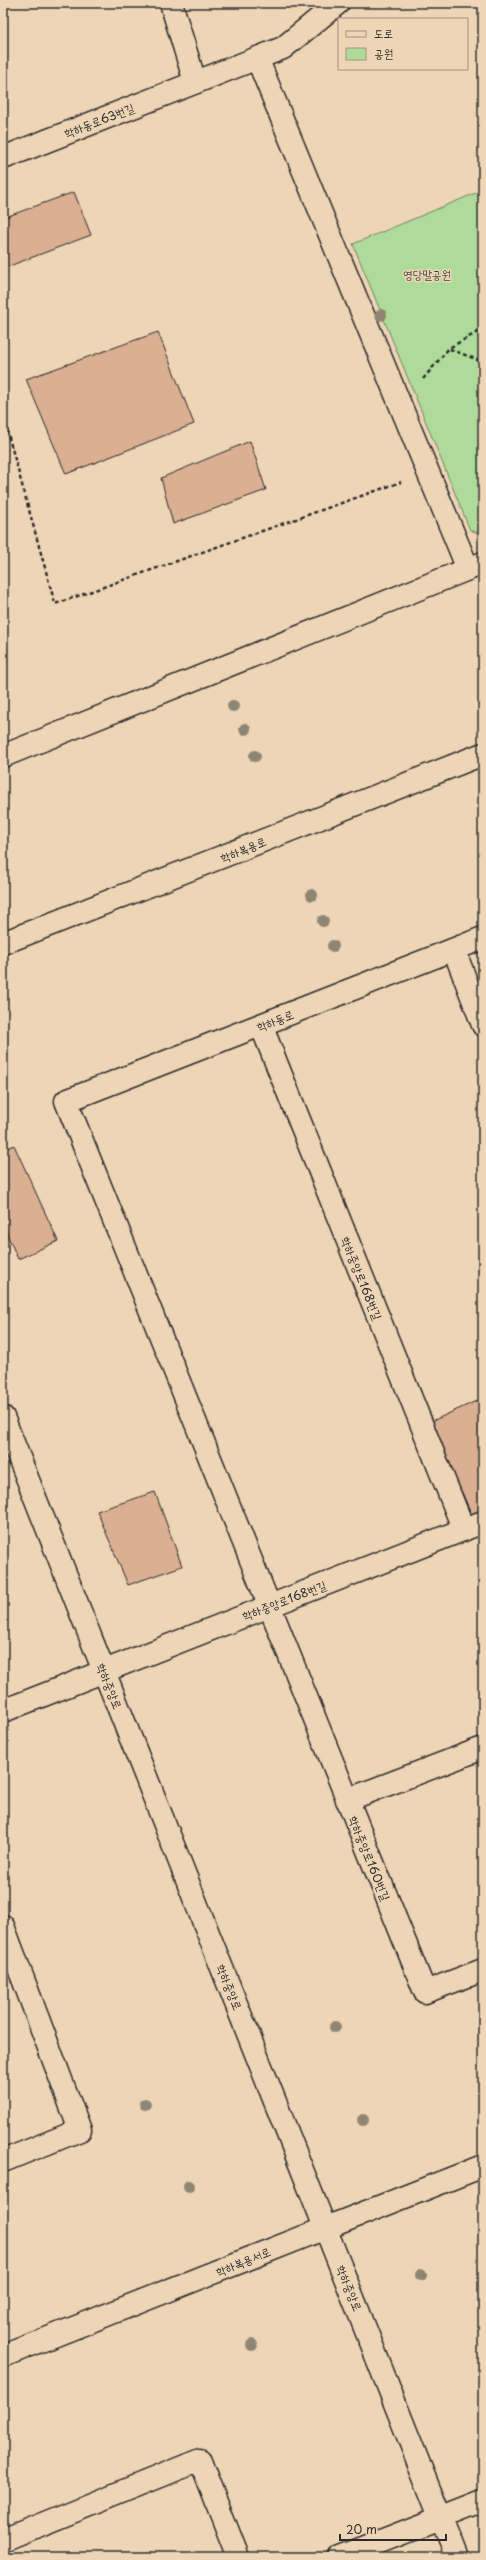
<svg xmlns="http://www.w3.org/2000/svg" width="486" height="2560" viewBox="0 0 486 2560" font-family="'Playpen Sans','Poor Story',sans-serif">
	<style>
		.green { fill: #afdb9a; stroke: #6d8362 }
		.building { fill: #daaf92; stroke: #2b2b2b }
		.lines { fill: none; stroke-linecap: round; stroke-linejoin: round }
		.street-casing { stroke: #2b2b2b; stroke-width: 25 }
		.secondary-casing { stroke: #2b2b2b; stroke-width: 25 }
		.path { stroke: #2b2b2b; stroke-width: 2.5; stroke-dasharray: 4 3; stroke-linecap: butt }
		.street { stroke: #eed5b6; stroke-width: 22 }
		.secondary { stroke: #eed5b6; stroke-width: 22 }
		.tree { fill: #8e8673 }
		.labels { text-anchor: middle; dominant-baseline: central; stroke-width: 3; stroke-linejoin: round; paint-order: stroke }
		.street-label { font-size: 12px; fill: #2b2b2b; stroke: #eed5b6 }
		.park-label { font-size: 12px; fill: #3f453c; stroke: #eed5b6 }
	</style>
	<rect width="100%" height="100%" fill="#eed5b6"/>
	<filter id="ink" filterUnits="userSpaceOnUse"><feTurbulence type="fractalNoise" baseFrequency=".025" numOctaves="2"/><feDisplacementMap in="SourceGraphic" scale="8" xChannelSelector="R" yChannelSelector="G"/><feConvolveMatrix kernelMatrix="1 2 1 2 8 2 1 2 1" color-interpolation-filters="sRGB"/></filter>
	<g filter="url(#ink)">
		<path class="green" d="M483,190V535L470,530L353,244Z"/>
		<path class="building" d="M74,192L91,235L4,268L3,218Z
			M158,332L194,424L66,474L26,379Z
			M250,441L266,490L173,524L161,478Z
			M14,1145L58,1241L18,1259L3,1225V1150Z
			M483,1398V1510L472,1515L430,1422Z
			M155,1492L182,1566L128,1585L97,1511Z"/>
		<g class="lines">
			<g class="street-casing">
				<path id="street" d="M171,3L195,82
					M257,58L468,569
					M3,158L283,48L338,3
					M3,756L483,563
					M483,938L66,1101L425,1992L483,1970
					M3,943L483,754
					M454,950L483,1025
					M261,1025L464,1530
					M3,1711L483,1522
					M347,1800L483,1748
					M3,1926L80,2130L3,2161
					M326,2228L483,2166
					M3,2540L200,2460L238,2557
					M340,2557L483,2501"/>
			</g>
			<g class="secondary-casing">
				<path id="secondary" d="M3,1417L456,2557
					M3,2356L326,2228"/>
			</g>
			<path class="path" d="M450,349L483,362
				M423,379L449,348L483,329
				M3,416L55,604L401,482"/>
			<use href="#street" class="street"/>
			<use href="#secondary" class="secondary"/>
		</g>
		<g class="tree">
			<circle cx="381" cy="315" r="6"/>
			<circle cx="233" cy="706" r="6"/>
			<circle cx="245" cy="729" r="6"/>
			<circle cx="255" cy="756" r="6"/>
			<circle cx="312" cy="895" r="6"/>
			<circle cx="323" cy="921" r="6"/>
			<circle cx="333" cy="946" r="6"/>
			<circle cx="335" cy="2027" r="6"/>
			<circle cx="145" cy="2104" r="6"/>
			<circle cx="363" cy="2120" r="6"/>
			<circle cx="189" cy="2186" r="6"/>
			<circle cx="421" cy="2275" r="6"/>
			<circle cx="252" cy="2345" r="6"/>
		</g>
	</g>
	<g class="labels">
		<g class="street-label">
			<text transform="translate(99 120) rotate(-21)">학하동로63번길</text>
			<text transform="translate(243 849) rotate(-22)">학하복용로</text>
			<text transform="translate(275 1020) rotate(-21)">학하동로</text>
			<text transform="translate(362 1278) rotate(68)">학하중앙로168번길</text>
			<text transform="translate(284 1600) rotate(-21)">학하중앙로168번길</text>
			<text transform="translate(110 1686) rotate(68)">학하중앙로</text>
			<text transform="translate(370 1858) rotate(68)">학하중앙로160번길</text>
			<text transform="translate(230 1987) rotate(68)">학하중앙로</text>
			<text transform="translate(243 2261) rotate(-22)">학하복용서로</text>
			<text transform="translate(350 2288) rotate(68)">학하중앙로</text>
		</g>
		<g class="park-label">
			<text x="427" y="274">영당말공원</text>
		</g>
	</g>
	<rect width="486" height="2560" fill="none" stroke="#eed5b6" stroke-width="16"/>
	<rect x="8" y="8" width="470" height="2544" fill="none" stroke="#2b2b2b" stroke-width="1.5" filter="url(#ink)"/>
	<rect x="338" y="18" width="130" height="52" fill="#eed5b6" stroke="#a0917e"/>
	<rect x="346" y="31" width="20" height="6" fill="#eed5b6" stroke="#a0917e"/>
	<text x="374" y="38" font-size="12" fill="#2b2b2b">도로</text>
	<rect x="346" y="48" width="20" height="12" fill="#afdb9a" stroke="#a0917e"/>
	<text x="374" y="58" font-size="12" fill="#2b2b2b">공원</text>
	<path d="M340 2534v6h106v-6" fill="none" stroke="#2b2b2b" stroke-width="2"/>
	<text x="346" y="2534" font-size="12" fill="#2b2b2b" stroke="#eed5b6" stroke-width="3" paint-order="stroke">20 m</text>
</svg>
